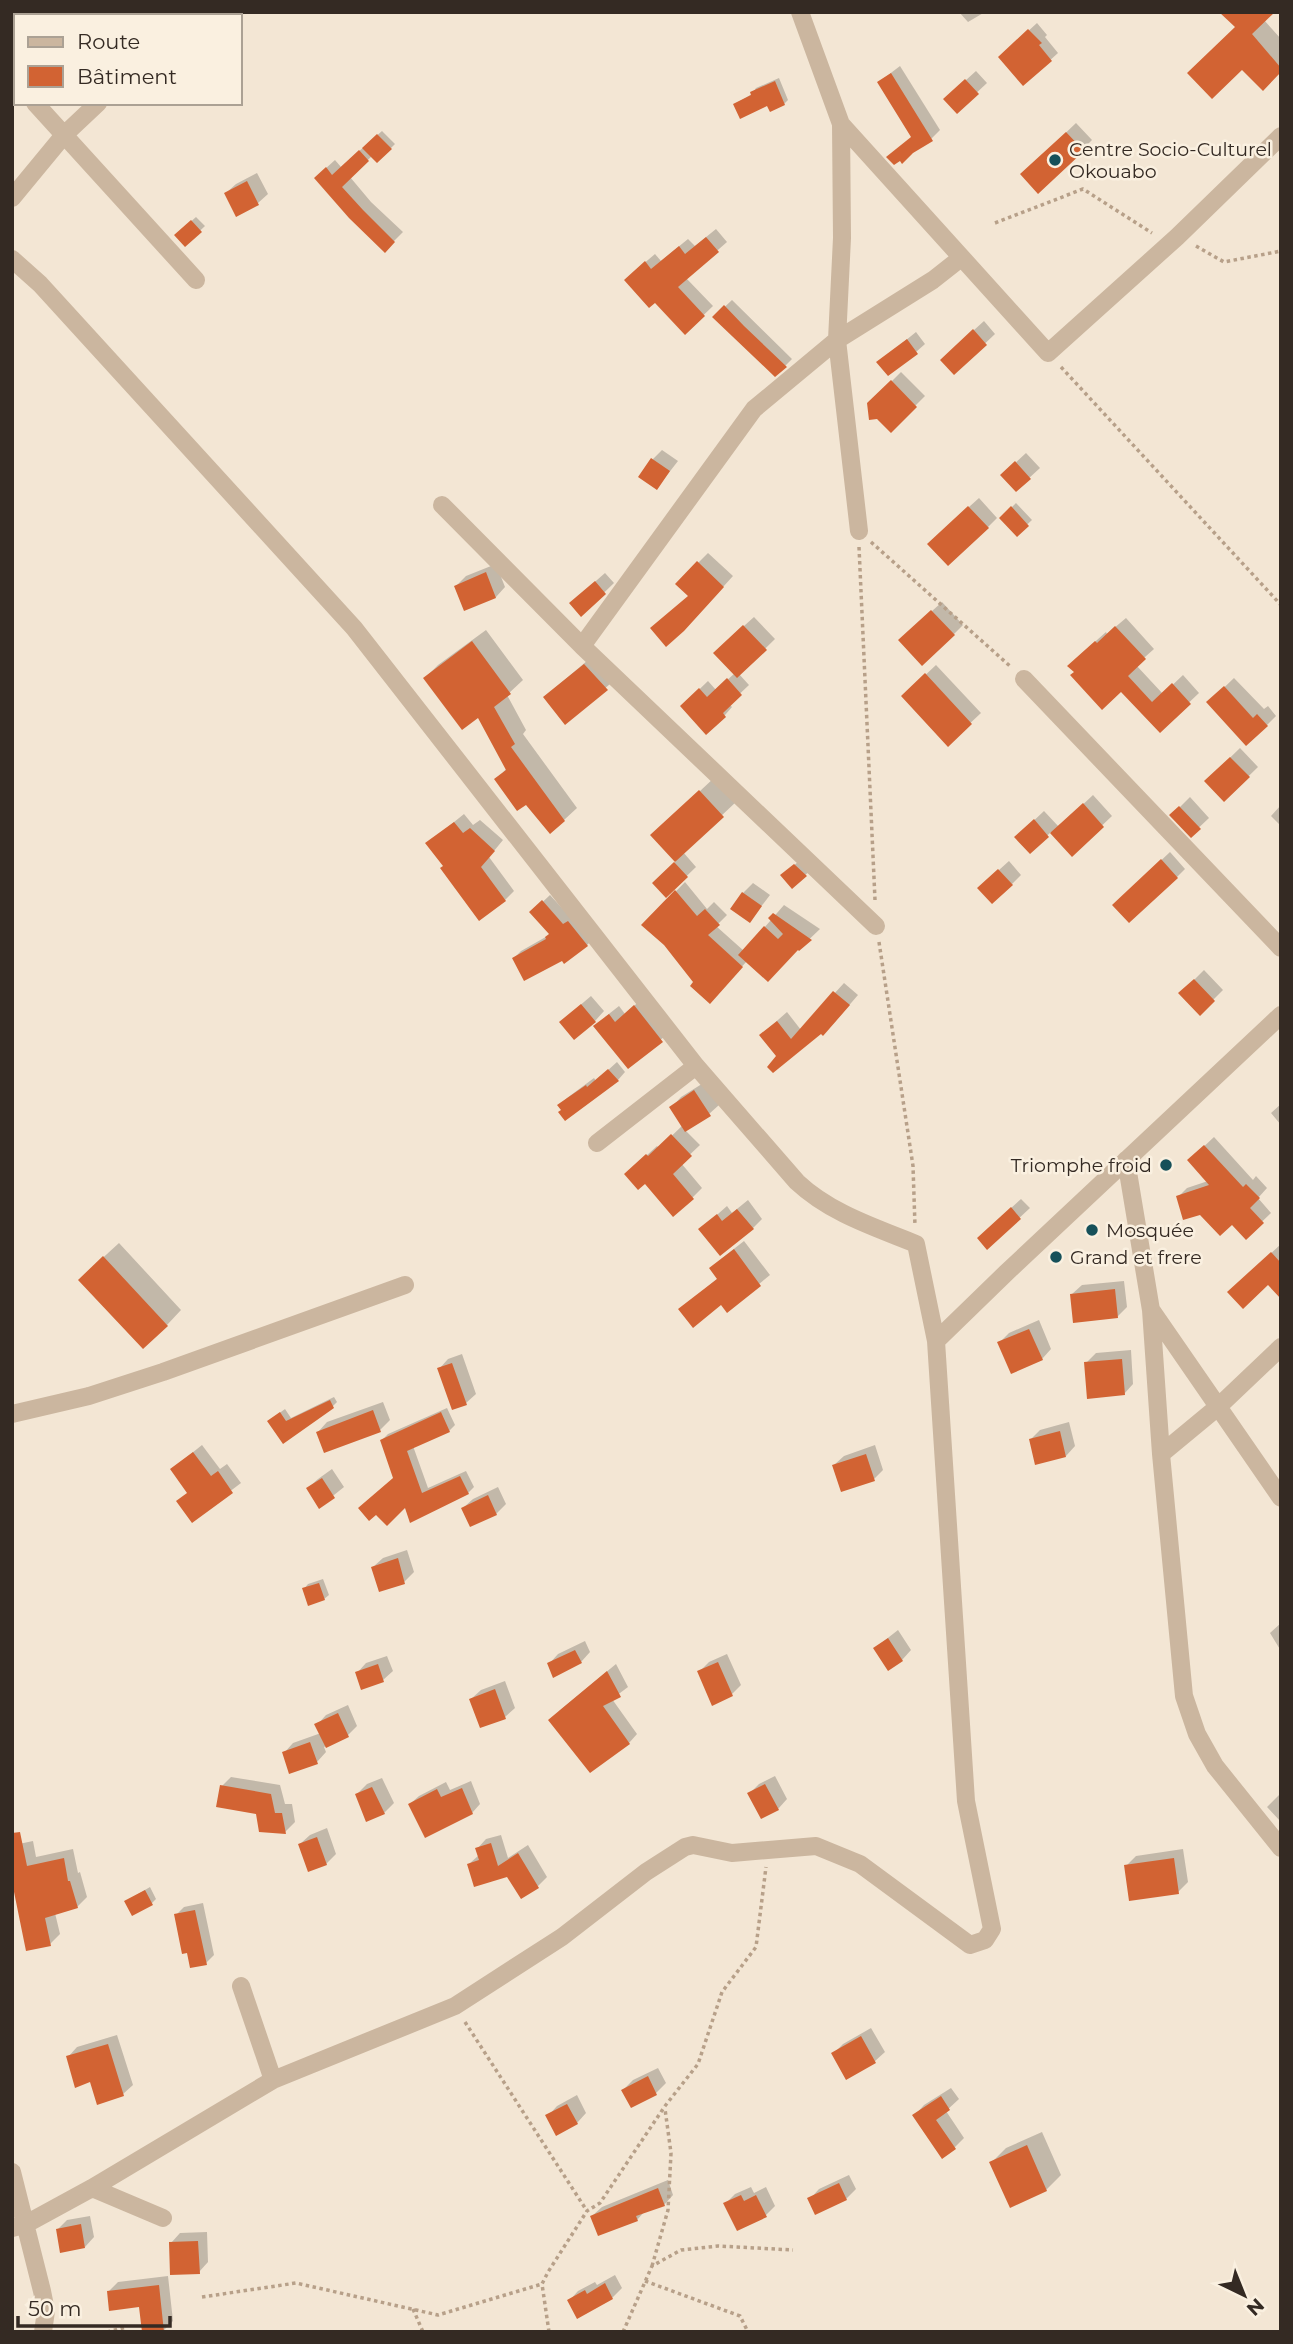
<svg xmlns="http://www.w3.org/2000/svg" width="1293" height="2344" viewBox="0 0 1293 2344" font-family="Montserrat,sans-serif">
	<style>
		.shadow { fill: #0003 }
		.building { fill: #d26333 }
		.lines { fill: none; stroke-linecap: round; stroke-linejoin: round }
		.path { stroke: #b7a089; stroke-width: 3.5; stroke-dasharray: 3.5 3.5; stroke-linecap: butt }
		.minor { stroke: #cbb69f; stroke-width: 18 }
		.poi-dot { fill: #165059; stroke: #faf0e0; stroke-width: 2.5 }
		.labels { text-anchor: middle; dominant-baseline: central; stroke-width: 5; stroke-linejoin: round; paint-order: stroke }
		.poi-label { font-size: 19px; fill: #342a23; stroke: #faf0e0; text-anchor: start }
	</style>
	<rect width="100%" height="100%" fill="#f3e6d4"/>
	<path class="shadow" d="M14,12L22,14L24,12L27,16H16V57L12,53Z
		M32,12H109L113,16H28Z
		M959,12H985L968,22Z
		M1264,20L1281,39V70L1242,67L1190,73Z
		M1037,23L1047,35L1045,37L1058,53L1024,84L1000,57Z
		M900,66L940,130L931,139L912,136L879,82Z
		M976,71L987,83L957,111L955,90Z
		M779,78L788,100L784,104H735L752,94L756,88Z
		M1076,123L1092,140L1082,150L1032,165Z
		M382,131L395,144L378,161L372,156L350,177L371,202L403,232L385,250L325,169L335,160L341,167Z
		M257,173L268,194L258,203L226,193L236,184Z
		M196,217L205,226L185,245L176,235Z
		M716,229L727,242L686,278L713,306L685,333L655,300L635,271L655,254L661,261L688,239L695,246Z
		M732,300L792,359L785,366L714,317Z
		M984,321L995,334L954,373L952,350Z
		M916,332L925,344L916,352L879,362Z
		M901,372L925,396L891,430L869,404Z
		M662,450L678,461L657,488L653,459Z
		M1026,453L1040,468L1016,490L1012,466Z
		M979,498L997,518L988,527L939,534Z
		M1016,503L1032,520L1017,534L1001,518Z
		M708,553L733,576L694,619L690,595L678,583Z
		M496,564L505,587L496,597L465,609L456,586L466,576Z
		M605,573L614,583L581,615V594Z
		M942,602L963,625L954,634L910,631Z
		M754,617L775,639L739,674L749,685L729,704L732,707L725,715L682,706L708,681L716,690L735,673L725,643Z
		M1126,618L1154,649L1136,665L1163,694L1183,675L1199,693L1160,730L1121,690L1076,672L1079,656L1106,632L1107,634Z
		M486,630L523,680L507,695L526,730L523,734L577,808L564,820L526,802L496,780L507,768L479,715L425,678L438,665Z
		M594,655L616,679L565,722L555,688Z
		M936,665L981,713L948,744L903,696Z
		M1234,678L1264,709L1268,706L1276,716L1267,725L1209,702Z
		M1240,748L1258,767L1224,800L1206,781Z
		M715,777L737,801L683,852L696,867L666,896L654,883L676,861L653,835Z
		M1093,795L1112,816L1072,854L1051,832L1030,852L1026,828L1044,811L1059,827Z
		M1190,797L1209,818L1191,835L1172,815Z
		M1281,805V826L1271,816Z
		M464,814L473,825L480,820L503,840L489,857L514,891L505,900L428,843Z
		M1170,852L1185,869L1177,877L1114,905Z
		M799,861L810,871L792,886L783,875Z
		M1009,861L1021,875L1012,884L989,879Z
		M685,882L707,909L714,902L727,915L716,926L744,951L784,905L820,929L799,949L747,961L718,993L695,982L665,944L643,925Z
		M753,883L770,895L750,921L743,893Z
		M550,895L571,918L594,938L587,945L562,959L514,958L521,951L551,934L532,912Z
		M1204,970L1223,990L1200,1013L1181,993Z
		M844,983L858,995L833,1024L778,1057L761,1035L787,1012L801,1030Z
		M591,996L604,1011L595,1021L571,1013Z
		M644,997L671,1031L628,1067L605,1017L619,1006L625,1014Z
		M617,1062L625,1072L618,1080L563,1110L559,1105L567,1098L594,1078L596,1081Z
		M705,1082L719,1105L709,1114L685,1130L700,1145L681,1163L702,1188L692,1198L636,1165L657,1146L659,1148L683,1125L672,1107L681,1097Z
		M1281,1104V1125L1271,1113Z
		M1214,1137L1253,1180L1256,1176L1267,1188L1258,1198L1271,1213L1246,1237L1232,1222L1200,1213L1178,1197L1187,1188L1208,1181L1198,1152Z
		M1021,1199L1030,1208L987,1248L988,1229Z
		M748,1200L762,1219L753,1228L701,1229L727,1206L732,1213Z
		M744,1241L770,1275L727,1310L722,1303L681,1309L718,1278L721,1259Z
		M119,1243L181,1310L167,1325L95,1265Z
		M1281,1244V1296L1268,1283H1239Z
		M1124,1281L1127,1307L1117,1317L1072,1294L1082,1285Z
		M1039,1320L1051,1349L1042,1359L999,1343L1009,1333Z
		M1131,1350L1133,1384L1124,1394L1086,1363L1096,1353Z
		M462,1354L476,1394L466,1403L439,1369L448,1359Z
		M334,1397L337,1402L333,1406L284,1441L274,1417L285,1409L291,1418Z
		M383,1402L390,1420L380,1430L318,1432L327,1422Z
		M447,1408L455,1425L449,1431L413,1446L428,1488L466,1471L474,1487L468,1493L376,1513L395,1477L382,1440L388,1434Z
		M1069,1422L1075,1446L1066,1456L1031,1439L1040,1430Z
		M202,1445L220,1469L227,1464L241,1483L192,1520L189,1492L172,1469Z
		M875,1445L883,1470L874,1479L834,1465L844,1456Z
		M332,1469L344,1487L319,1507L308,1488L318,1479Z
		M498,1487L506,1504L496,1514L463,1508L473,1499Z
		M407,1550L414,1572L404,1582L380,1590L373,1567L383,1558Z
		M323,1579L329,1595L324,1599L304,1589L308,1584Z
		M1281,1623V1651L1270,1633Z
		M898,1630L911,1650L902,1660L875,1648Z
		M585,1641L590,1652L581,1662L549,1664L558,1654Z
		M727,1654L741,1685L732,1694L699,1672L709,1662Z
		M387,1656L393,1671L383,1680L357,1673L366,1663Z
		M616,1664L628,1687L612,1699L637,1734L629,1743L559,1711Z
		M505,1681L515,1708L505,1717L471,1699L481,1690Z
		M348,1705L357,1726L348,1735L324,1747L326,1752L317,1762L284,1753L293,1743L321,1733L317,1725L326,1715Z
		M775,1776L787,1799L778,1809L749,1794L759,1784Z
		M231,1777L280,1785L285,1804H292L295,1822L285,1832L222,1786Z
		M382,1778L394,1803L384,1813L357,1794L367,1784Z
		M471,1781L480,1804L472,1813L410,1804L419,1796L446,1782L450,1790Z
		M1281,1793V1822L1267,1807Z
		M327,1828L336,1854L326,1864L309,1870L300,1844L310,1835Z
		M501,1835L508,1858L528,1845L547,1877L538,1886L469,1864L479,1855L477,1849L486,1839Z
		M33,1841L36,1857L73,1849L78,1873L80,1872L87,1897L77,1907L55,1913L60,1934L50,1944L14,1845Z
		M1183,1849L1188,1882L1178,1892L1126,1866L1136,1856Z
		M150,1887L156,1899L152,1903L126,1901Z
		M203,1903L214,1955L206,1963L176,1915L184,1907Z
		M871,2028L885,2052L875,2061L833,2054L843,2044Z
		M117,2035L133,2085L123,2094L91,2080L68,2057L77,2047Z
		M658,2068L666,2083L656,2093L623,2090L633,2080Z
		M951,2088L959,2099L946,2111L964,2138L954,2148L915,2115L924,2105Z
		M577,2095L586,2113L577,2123L548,2116L557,2106Z
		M1042,2132L1061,2175L1046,2190L991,2163L1006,2148Z
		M849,2175L856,2189L846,2199H810L819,2189Z
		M668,2180L673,2195L664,2205L645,2211L637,2220L592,2216L602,2207Z
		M751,2187L754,2193L766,2187L775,2206L766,2215L726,2203L735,2194Z
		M90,2216L94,2237L85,2247L57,2230L67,2220Z
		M207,2232L208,2262L199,2272L171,2243L180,2233Z
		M615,2275L622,2288L612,2298L569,2301L578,2291L595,2282L597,2285Z
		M168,2276L173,2321L163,2331L141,2305L108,2292L118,2282Z"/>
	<path class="building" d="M1219,12H1275L1252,34L1281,68V72L1263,91L1242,70L1212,99L1187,73L1235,27Z
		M1028,29L1042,43L1039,45L1052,61L1023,86L998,57Z
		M891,73L933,141L913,153L902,164L900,161L894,165L886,157L911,137L877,82Z
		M965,79L979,94L957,114L943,99Z
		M775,81L785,105L770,112L767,106L740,119L733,104L751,95L750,92Z
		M1066,132L1084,151L1038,194L1020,174Z
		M377,134L392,149L377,163L362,148Z
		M359,150L369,161L342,187L363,210L395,242L385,253L349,218L314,178L326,167L332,175Z
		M247,181L259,205L236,217L224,193Z
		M191,220L202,232L185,247L174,235Z
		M706,237L719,252L678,287L705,316L685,335L655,303L649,308L624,280L645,261L651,269L679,246L685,254Z
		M724,305L744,326L787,367L775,377L712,317Z
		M973,329L987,345L954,375L940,360Z
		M907,339L918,354L888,376L876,362Z
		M891,380L917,407L891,433L877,419L869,420L867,403Z
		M651,458L670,471L657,490L638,477Z
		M1015,461L1031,479L1016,492L1000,475Z
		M968,506L989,528L948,566L927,544Z
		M1011,506L1029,526L1017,537L999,518Z
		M697,561L724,587L684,631L666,647L650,628L688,596L675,584Z
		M486,572L496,598L464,611L454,586Z
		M595,581L606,594L581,617L569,603Z
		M931,610L955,635L922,666L898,640Z
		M743,625L767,650L737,678L713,653Z
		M1115,626L1146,659L1128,676L1152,702L1172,683L1191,704L1160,733L1121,692L1102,710L1070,675L1074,672L1067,666L1095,641L1097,643Z
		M472,641L511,694L494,707L515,744L511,747L565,821L550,834L526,805L517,811L494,779L506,770L478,718L462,730L423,678Z
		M584,664L608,690L565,725L543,697Z
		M925,673L972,724L948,747L901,696Z
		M727,678L742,695L723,713L726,717L706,735L680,706L699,688L707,697Z
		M1224,686L1253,718L1257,714L1268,726L1246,746L1206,702Z
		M1230,757L1250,777L1224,802L1204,781Z
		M699,790L724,817L675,862L650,835Z
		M1083,803L1104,827L1072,857L1050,833Z
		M1179,806L1201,829L1191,838L1169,815Z
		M1034,819L1049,837L1030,854L1014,837Z
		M454,822L463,833L470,828L495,851L481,867L506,901L479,921L440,868L443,866L425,843Z
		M1161,859L1178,878L1129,923L1112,905Z
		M674,862L688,877L666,898L652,883Z
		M794,864L807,876L792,889L780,875Z
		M998,869L1013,885L992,904L977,888Z
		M675,890L697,916L705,909L720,925L708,935L743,967L710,1004L690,986L693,982L664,945L641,925Z
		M742,892L762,906L750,923L730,909Z
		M542,900L563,924L568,921L588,946L564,964L562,961L524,981L512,958L546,939L545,937L549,934L529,912Z
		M773,913L812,940L799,951L798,950L768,982L738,955L764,926L778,939L783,934L768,918Z
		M1194,979L1215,1001L1200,1016L1178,993Z
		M833,991L850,1005L823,1036L821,1034L773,1073L767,1067L776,1056L759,1035L777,1021L791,1039Z
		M581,1004L596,1022L574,1040L559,1022Z
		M634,1005L663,1042L628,1069L593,1026L609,1014L615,1022Z
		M608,1069L619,1081L565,1121L558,1112L561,1110L557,1105L586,1085L587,1087Z
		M694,1090L711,1116L685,1132L669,1107Z
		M671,1134L692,1156L673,1174L694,1199L673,1217L645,1184L638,1190L624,1174L646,1154L648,1156Z
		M1204,1145L1243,1187L1246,1184L1260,1198L1250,1208L1264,1223L1246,1240L1232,1225L1220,1236L1200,1215L1183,1220L1176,1196L1209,1185L1187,1160Z
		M1011,1207L1021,1219L987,1250L977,1238Z
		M737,1209L754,1229L720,1256L698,1229L717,1214L722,1221Z
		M734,1249L761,1286L727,1313L721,1305L693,1328L678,1309L717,1279L709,1268Z
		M1271,1252L1281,1263V1299L1268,1285L1243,1309L1227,1292Z
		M103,1256L168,1326L143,1349L78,1280Z
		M1115,1289L1118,1318L1073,1323L1070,1294Z
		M1029,1329L1043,1360L1011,1374L997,1342Z
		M1122,1359L1125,1395L1087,1399L1084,1362Z
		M452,1363L467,1405L452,1410L437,1368Z
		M330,1400L334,1408L283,1444L267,1421L280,1412L286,1421Z
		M373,1410L381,1432L324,1453L316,1432Z
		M441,1412L450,1432L407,1451L422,1493L460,1476L469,1494L410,1523L405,1508L387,1526L376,1515L369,1521L358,1508L393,1478L380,1440Z
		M1060,1431L1066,1457L1035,1465L1029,1439Z
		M193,1452L211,1476L218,1471L233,1493L192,1523L176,1501L187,1493L170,1469Z
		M866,1454L875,1481L841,1492L832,1465Z
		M322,1478L335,1498L319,1509L306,1488Z
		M488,1495L497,1515L470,1527L461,1508Z
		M398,1558L405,1584L379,1592L371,1567Z
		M319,1583L325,1600L308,1606L302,1588Z
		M888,1638L903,1661L888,1671L873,1648Z
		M575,1650L582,1663L553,1678L547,1663Z
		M718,1662L733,1696L712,1706L697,1671Z
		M378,1664L384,1682L361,1690L355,1672Z
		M607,1671L621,1697L603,1706L630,1744L590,1773L548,1720Z
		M495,1689L506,1719L480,1728L469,1699Z
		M338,1713L349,1737L326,1748L314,1724Z
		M310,1742L318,1764L289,1774L282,1752Z
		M765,1784L779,1810L761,1819L747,1793Z
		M220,1785L271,1794L275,1813H282L286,1834L259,1832L256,1814L216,1807Z
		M372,1787L385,1814L366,1822L355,1794Z
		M462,1788L473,1814L425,1838L408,1804L437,1789L441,1797Z
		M20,1832L27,1866L64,1858L68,1881H70L78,1908L45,1918L51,1946L26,1951L12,1882V1833Z
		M317,1837L327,1865L308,1872L298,1844Z
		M491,1843L498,1866L518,1853L539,1888L521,1899L507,1877L474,1887L467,1864L479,1860L475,1848Z
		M1174,1858L1179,1894L1129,1901L1124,1865Z
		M145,1890L153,1905L132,1916L124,1901Z
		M195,1910L207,1965L190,1968L187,1953L182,1954L174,1914Z
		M861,2036L876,2063L846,2080L831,2053Z
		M108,2044L124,2096L97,2105L90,2082L75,2088L66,2056Z
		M648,2076L657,2095L631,2108L621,2090Z
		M941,2096L950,2110L936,2120L956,2149L942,2159L912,2115Z
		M567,2104L578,2124L556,2136L545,2115Z
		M1027,2145L1047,2191L1010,2208L989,2162Z
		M839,2183L847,2200L815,2215L807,2198Z
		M658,2188L665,2206L636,2216L638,2221L598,2236L590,2216Z
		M741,2195L744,2201L756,2195L767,2217L737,2231L723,2203Z
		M81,2224L85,2248L60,2253L56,2229Z
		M198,2241L200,2274L170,2275L169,2242Z
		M605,2283L613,2299L577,2319L567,2300L585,2290L587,2294Z
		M159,2285L164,2332H142L139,2307L109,2311L107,2291Z"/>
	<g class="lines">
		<path class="path" d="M995,223L1083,189L1152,233
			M1196,246L1224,262L1281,251
			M1061,367L1281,605
			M871,542L1011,667
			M859,547L875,900
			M879,942L913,1166L915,1226
			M465,2022L587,2211
			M652,2266L668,2210L671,2153L665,2109
			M645,2281L740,2316L748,2332
			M202,2297L296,2283L438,2315L542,2284
			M413,2309L423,2332
			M107,2332L127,2327
			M549,2332L542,2284L548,2272L587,2211L600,2203L665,2106L698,2064L722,1992L756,1947L766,1867
			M623,2332L652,2266L681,2250L718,2246L793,2250"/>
		<path class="minor" d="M800,12L841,124L842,238L837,340L859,531
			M190,16L194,12
			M12,78L16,82
			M35,103L196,280
			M841,124L1048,353L1177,237L1281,136
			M12,198L64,135L98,103
			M12,259L40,284L354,628L696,1066L797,1182C830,1213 874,1227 916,1244L936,1341L966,1801L992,1929L985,1940L970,1945L860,1864L816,1846L732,1853L693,1845L685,1847L646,1872L562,1937L455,2006L273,2080L92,2188L26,2224L12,2228
			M442,505L582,646L876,926
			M582,646L754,409L837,340L933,280L961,258
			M1024,679L1281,948
			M597,1143L696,1066
			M1126,1160L1151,1310L1161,1454L1184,1696L1197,1734L1215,1766L1281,1848
			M1152,1311L1281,1498
			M936,1341L1006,1273L1281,1015
			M12,1414L89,1396L163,1372L405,1285
			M1161,1454L1219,1406L1281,1347
			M241,1986L273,2080
			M12,2172L42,2291L46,2311L43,2332
			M92,2188L163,2218"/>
	</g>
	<g class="poi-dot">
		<circle cx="1055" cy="160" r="7"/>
		<circle cx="1166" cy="1165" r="7"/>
		<circle cx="1092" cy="1230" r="7"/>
		<circle cx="1056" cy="1257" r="7"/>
	</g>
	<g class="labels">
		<g class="poi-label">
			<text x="1069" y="149">Centre Socio-Culturel<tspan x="1069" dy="22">Okouabo</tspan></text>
			<text x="1152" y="1165" text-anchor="end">Triomphe froid</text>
			<text x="1106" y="1230">Mosquée</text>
			<text x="1070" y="1257">Grand et frere</text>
		</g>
	</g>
	<rect width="1293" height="2344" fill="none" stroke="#342a23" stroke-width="28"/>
	<rect x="14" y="14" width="228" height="91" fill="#faf0e0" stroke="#aba194" stroke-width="2"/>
	<rect x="28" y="37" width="35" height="10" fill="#cbb69f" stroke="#aba194" stroke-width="2"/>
	<text x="77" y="49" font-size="21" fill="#342a23">Route</text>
	<rect x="28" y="66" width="35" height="21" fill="#d26333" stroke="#aba194" stroke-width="2"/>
	<text x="77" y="84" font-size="21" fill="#342a23">Bâtiment</text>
	<g transform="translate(1244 2295) rotate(137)" stroke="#faf0e0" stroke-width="5" paint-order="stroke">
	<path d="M0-5L12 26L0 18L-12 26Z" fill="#342a23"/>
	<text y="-10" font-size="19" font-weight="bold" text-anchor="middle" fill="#342a23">N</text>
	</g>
	<path d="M18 2316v10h152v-10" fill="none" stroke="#342a23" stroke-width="3.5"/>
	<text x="28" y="2316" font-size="21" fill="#342a23" stroke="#faf0e0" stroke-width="5" paint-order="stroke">50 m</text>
</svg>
